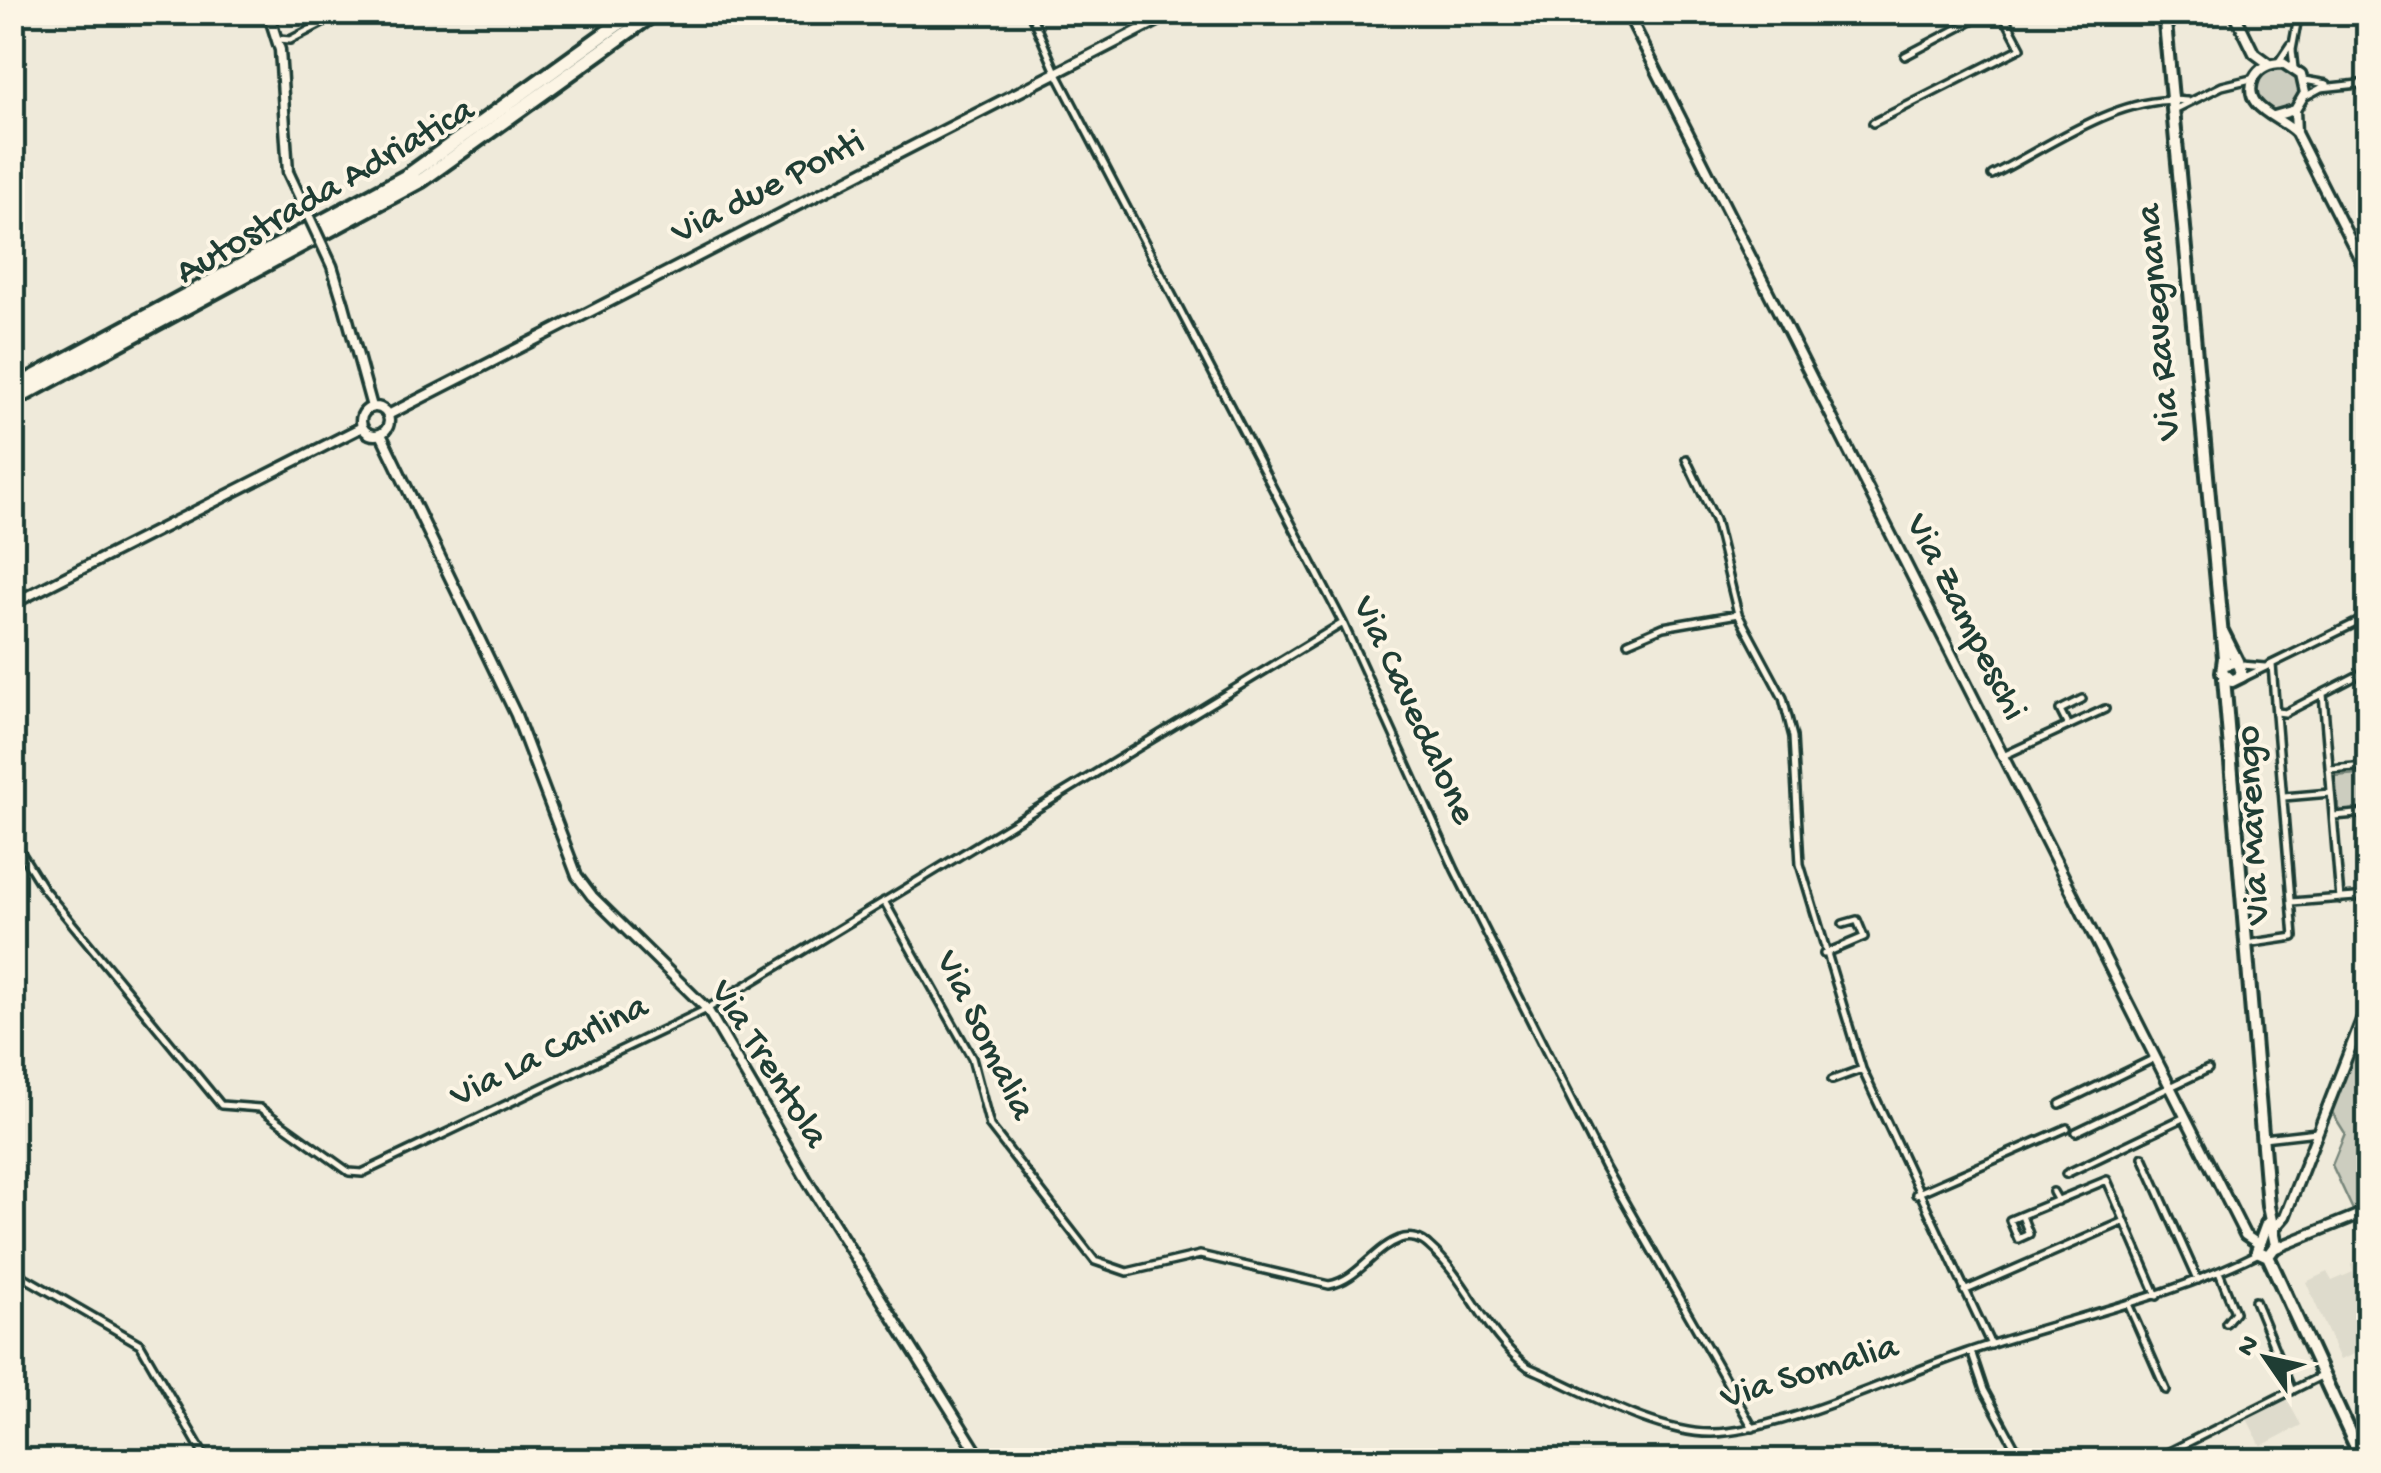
<svg xmlns="http://www.w3.org/2000/svg" width="2381" height="1473" viewBox="0 0 2381 1473" font-family="'Gochi Hand',sans-serif">
	<style>
		.built { fill: #dedbcc }
		.green { fill: #cccdbf; stroke: #76857a; stroke-width: 2.5 }
		.lines { fill: none; stroke-linecap: round; stroke-linejoin: round }
		.minor-casing { stroke: #1f3d34; stroke-width: 12 }
		.tertiary-casing { stroke: #1f3d34; stroke-width: 15 }
		.secondary-casing { stroke: #1f3d34; stroke-width: 15 }
		.primary-casing { stroke: #1f3d34; stroke-width: 18 }
		.motorway-casing { stroke: #1f3d34; stroke-width: 20 }
		.minor { stroke: #fcf5e5; stroke-width: 5 }
		.tertiary { stroke: #fcf5e5; stroke-width: 8 }
		.secondary { stroke: #fcf5e5; stroke-width: 8 }
		.primary { stroke: #fcf5e5; stroke-width: 10 }
		.motorway { stroke: #fcf5e5; stroke-width: 12 }
		.tertiary-bridge-casing { stroke: #1f3d34; stroke-width: 15; stroke-linecap: butt }
		.tertiary-bridge { stroke: #fcf5e5; stroke-width: 8 }
		.labels { text-anchor: middle; dominant-baseline: central; stroke-width: 8; stroke-linejoin: round; paint-order: stroke }
		.street-label { font-size: 38px; fill: #1f3d34; stroke: #fcf5e5 }
	</style>
	<rect width="100%" height="100%" fill="#efeada"/>
	<filter id="ink" filterUnits="userSpaceOnUse"><feTurbulence type="fractalNoise" baseFrequency=".01" numOctaves="2"/><feDisplacementMap in="SourceGraphic" scale="20" xChannelSelector="R" yChannelSelector="G"/><feConvolveMatrix kernelMatrix="1 2 1 2 8 2 1 2 1" color-interpolation-filters="sRGB"/></filter>
	<g filter="url(#ink)">
		<path class="built" d="M2365,1258L2368,1348L2340,1360L2306,1282L2327,1272L2332,1281L2353,1272L2351,1265Z
			M2286,1398L2301,1425L2261,1446L2247,1419Z"/>
		<path class="green" d="M2257 89a21 21 0 1 1 42 0a21 21 0 1 1-42 0Z
			M2368,773V812H2339L2335,776Z
			M2368,1012V1204L2353,1210L2332,1165L2345,1133L2330,1109Z"/>
		<g class="lines">
			<g class="minor-casing">
				<path id="minor" d="M1030,12L1056,72L1343,623L1455,870L1604,1166L1753,1428
					M279,39L290,40L344,12
					M1905,56L1989,12
					M2278,63L2290,45
					M2294,68L2292,50L2299,12
					M2304,80L2327,84
					M2306,96L2321,88L2368,83
					M2174,110L2222,86L2251,79
					M1873,123L2021,48L2002,12
					M1992,175C2052,145 2119,94 2187,101
					M1686,459L1715,520L1738,614L1783,698L1793,737L1800,864L1862,1069L1991,1345
					M1628,642L1663,627L1738,614
					M2242,665L2265,667
					M2367,671L2368,687
					M2241,679L2368,617
					M2323,694L2340,899
					M2082,699L2060,710L2068,726L2105,709
					M2277,712L2285,713L2368,670
					M2003,756L2068,726
					M2329,769L2368,766
					M2284,797L2330,793
					M2334,816L2368,813
					M12,838L43,888L221,1105L260,1108L349,1172L362,1173L707,1009L1343,623
					M884,901L972,1058L990,1126L1095,1261L1127,1272L1200,1255L1329,1285C1358,1280 1373,1249 1400,1239C1410,1235 1422,1239 1429,1246C1469,1281 1485,1335 1528,1367C1580,1389 1656,1434 1712,1433C1778,1432 1898,1376 1965,1353C2063,1319 2165,1300 2259,1253
					M2292,902L2368,896
					M2246,944L2294,937L2272,665
					M1824,954L1864,937L1857,920L1843,924
					M1832,1080L1862,1069
					M2060,1104L2155,1058
					M2076,1132L2208,1069
					M2263,1138L2317,1132
					M2143,1157L2198,1280
					M2066,1174L2185,1117
					M2053,1192L2058,1201
					M1916,1194L2067,1128
					M2022,1216L2029,1234L2018,1239L2010,1220L2107,1180L2157,1296
					M12,1270L140,1344L207,1460
					M2219,1272L2235,1312L2226,1323
					M1964,1291L2125,1221
					M2255,1301L2292,1391
					M2129,1306L2166,1390
					M1971,1351L1984,1390L2022,1460
					M2153,1460L2321,1376"/>
			</g>
			<g class="tertiary-casing">
				<path id="tertiary" d="M268,12L280,50L288,172
					M1627,12L2245,1235L2257,1243
					M2234,12L2254,53L2269,64
					M2295,110L2296,133L2368,275
					M2274,116L2295,110L2305,93L2301,75L2283,63C2271,63 2260,66 2254,78C2240,108 2281,117 2296,133
					M344,305L372,407
					M361 421a14 14 0 1 1 28 0a14 14 0 1 1-28 0Z
					M388,415L1175,12
					M381,434L516,715L577,876L592,896L707,1009L808,1182L982,1460
					M12,604L362,427
					M2276,1248L2368,1211"/>
			</g>
			<g class="secondary-casing">
				<path id="secondary" d="M2272,1231L2285,1216L2368,1003"/>
			</g>
			<g class="primary-casing">
				<path id="primary" d="M2164,12L2224,658L2222,672L2232,681L2242,676L2237,661L2223,665
					M2222,631L2237,661
					M2224,678L2268,1206L2276,1245L2268,1256
					M2267,1224L2257,1251L2268,1256L2362,1460"/>
			</g>
			<g class="motorway-casing">
				<path id="motorway" d="M12,389L407,176L635,12
					M12,401L422,180L656,12"/>
			</g>
			<use href="#minor" class="minor"/>
			<use href="#tertiary" class="tertiary"/>
			<use href="#secondary" class="secondary"/>
			<use href="#primary" class="primary"/>
			<use href="#motorway" class="motorway"/>
			<g class="tertiary-bridge-casing">
				<path id="tertiary-bridge" d="M288,172L332,266L344,305"/>
			</g>
			<use href="#tertiary-bridge" class="tertiary-bridge"/>
		</g>
	</g>
	<g class="labels">
		<g class="street-label">
			<text transform="translate(769 189) rotate(-27)">Via due Ponti</text>
			<text transform="translate(326 193) rotate(-30)">Autostrada Adriatica</text>
			<text transform="translate(2161 322) rotate(-95)">Via Ravegnana</text>
			<text transform="translate(1964 618) rotate(63)">Via Zampeschi</text>
			<text transform="translate(1412 711) rotate(65)">Via Cavedalone</text>
			<text transform="translate(2255 825) rotate(-93)">Via Marengo</text>
			<text transform="translate(983 1036) rotate(64)">Via Somalia</text>
			<text transform="translate(550 1053) rotate(-26)">Via La Carlina</text>
			<text transform="translate(767 1065) rotate(58)">Via Trentola</text>
			<text transform="translate(1810 1374) rotate(-17)">Via Somalia</text>
		</g>
	</g>
	<rect width="2381" height="1473" fill="none" stroke="#fcf5e5" stroke-width="50"/>
	<rect x="25" y="25" width="2331" height="1423" fill="none" stroke="#1f3d34" stroke-width="4" filter="url(#ink)"/>
	<g transform="translate(2266 1358) rotate(304)" stroke="#fcf5e5" stroke-width="8" paint-order="stroke">
	<path d="M0-8L18 38L0 25L-18 38Z" fill="#1f3d34"/>
	<text y="-15" font-size="28" font-weight="bold" text-anchor="middle" fill="#1f3d34">N</text>
	</g>
</svg>
